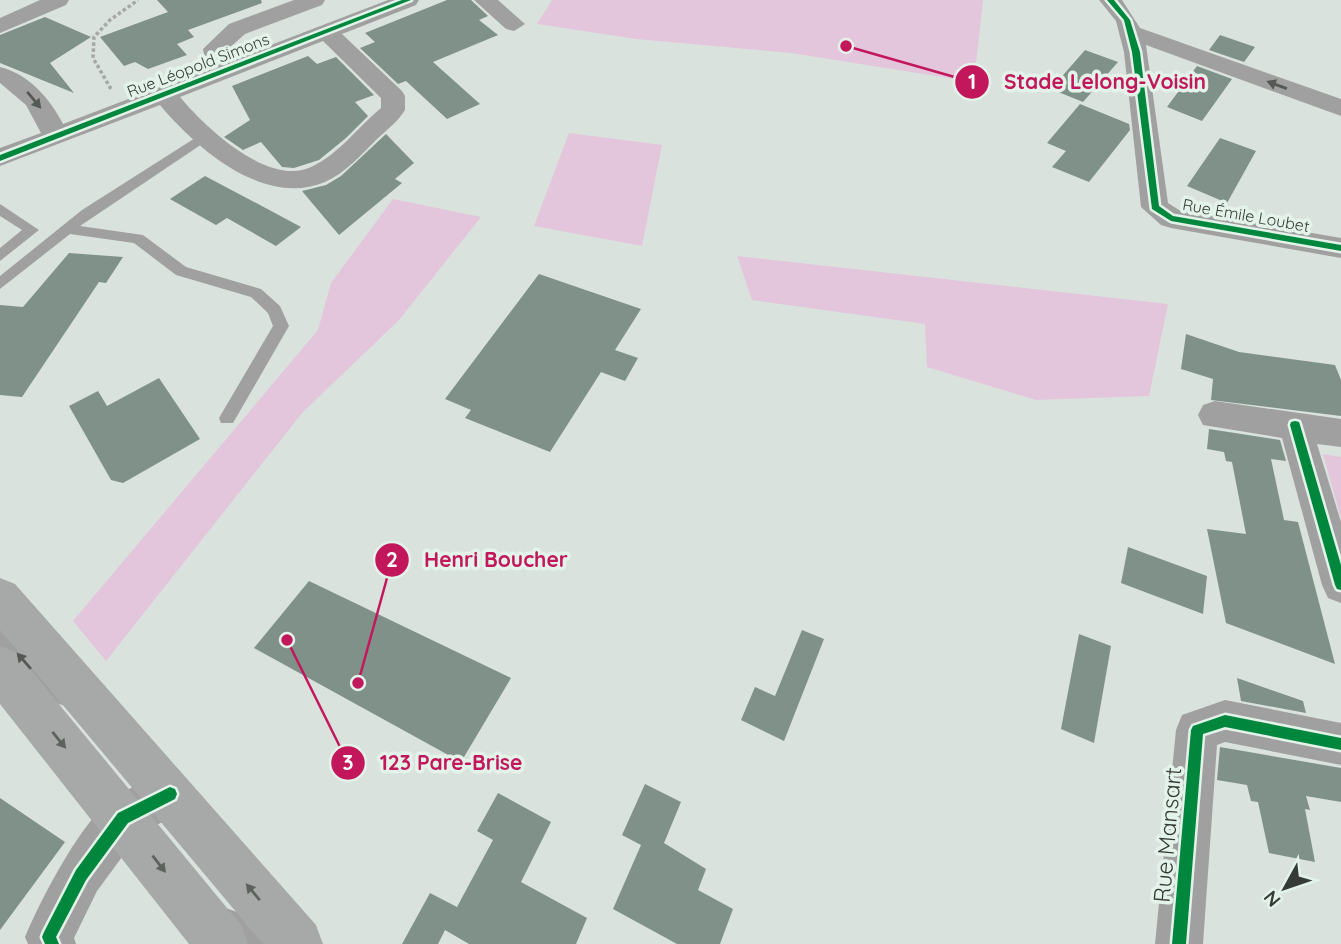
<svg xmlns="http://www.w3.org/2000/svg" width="1341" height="944" viewBox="0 0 1341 944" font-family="Quicksand,sans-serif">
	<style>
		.green { fill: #e3c6db }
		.building { fill: #7f9189 }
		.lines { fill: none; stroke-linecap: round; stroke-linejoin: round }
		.path { stroke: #a6a8a7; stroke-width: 3.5; stroke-dasharray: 3.5 2.5; stroke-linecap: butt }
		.lane { fill: #a0a0a0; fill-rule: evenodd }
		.street { fill: #a0a0a0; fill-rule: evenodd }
		.secondary { fill: #a7a9a8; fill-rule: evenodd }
		.cycleway-casing { stroke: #e4f3ea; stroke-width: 5 }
		.cycleway { fill: #00873e; fill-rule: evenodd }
		.oneway { fill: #555956 }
		.oneway2 { fill: #5d625f }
		.labels { text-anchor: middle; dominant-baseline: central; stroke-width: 7; stroke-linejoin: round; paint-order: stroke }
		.far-street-label { font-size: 16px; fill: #353b37; stroke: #e4f3ea }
		.near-street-label { font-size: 23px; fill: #353b37; stroke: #e4f3ea }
		.leader { fill: none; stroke: #c2185b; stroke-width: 2.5 }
		.callout-dot { fill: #c2185b; stroke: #e4f3ea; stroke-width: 2.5 }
		.mark-label { font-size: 21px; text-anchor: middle; font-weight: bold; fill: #fff }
		.callout-label { font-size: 21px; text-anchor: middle; font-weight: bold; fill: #c2185b; stroke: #e4f3ea; stroke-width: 7; stroke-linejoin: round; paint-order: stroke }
	</style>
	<rect width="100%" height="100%" fill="#dae2de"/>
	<path class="green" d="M552,0H983L974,82L791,53L636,39L537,24Z
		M569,133L662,145L642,246L534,226Z
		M393,199L481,217L399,320L302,413L106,661L73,621L318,330L331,283Z
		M737,256L1168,304L1149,396L1036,400L927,367L925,324L752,300Z
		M1323,454L1341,457V518Z"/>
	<path class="building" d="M157,0H261L262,3L188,30L194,37L177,44L187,55L148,69L135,62L124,66L100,37L168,12Z
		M447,0H471L488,16L479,20L498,35L433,62L480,104L447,119L406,81L398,84L360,48L375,42L365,33Z
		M45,17L91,37L50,63L74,93L0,63V35Z
		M1220,35L1255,47L1244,62L1209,50Z
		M1085,50L1118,62L1083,102L1051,89Z
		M308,56L317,64L336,57L374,95L355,102L368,116L346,138L319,160L294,168L282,167L261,142L243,150L224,137L250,120L232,86Z
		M1197,66L1232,79L1202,121L1167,107Z
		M1080,104L1129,124L1130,130L1089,182L1052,167L1066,151L1047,143Z
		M386,134L414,163L395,179L402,183L339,235L302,191L326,185L341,176Z
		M1220,138L1256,151L1227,203L1187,186Z
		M205,176L260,205L301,227L276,246L227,218L216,225L170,199Z
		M69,253L123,257L106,283L99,282L22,397L0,395V305L23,307Z
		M539,274L641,309L615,350L638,358L625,381L601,372L550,452L465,418L471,410L445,399Z
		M1186,334L1239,352L1335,365L1341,380V416L1211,400L1213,379L1181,369Z
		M159,378L200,439L123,483L111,480L69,406L98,391L107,406Z
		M1209,429L1280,440L1286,461L1271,459L1284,520L1298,522L1335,664L1226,623L1207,529L1246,534L1232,462L1226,461L1224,452L1207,449Z
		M1128,547L1207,576L1203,614L1121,583Z
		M309,581L511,678L461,762L254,648Z
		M802,630L824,639L784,741L741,720L755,687L775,696Z
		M1079,634L1111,646L1094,743L1061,729Z
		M1237,678L1303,701L1306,713L1241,701Z
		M1220,747L1341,768V802L1306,796L1310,810L1305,809L1315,862L1269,853L1258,802L1251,801L1247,785L1217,780Z
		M645,784L681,802L664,843L706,869L698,890L733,909L720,944H677L613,909L641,845L622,835Z
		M498,793L551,822L521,882L587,918L576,944H469L445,930L438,944H402L430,893L457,907L493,840L477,831Z
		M0,798L65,842L0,930Z"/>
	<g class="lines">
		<path class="path" d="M111,89L93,58L94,37L110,20L138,0"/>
		<path class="lane" d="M203,133L208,134V140L80,226L143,235L186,267L261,289L280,306L289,326L233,423H221L219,418L273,326L268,313L251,297L176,275L134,243L70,234L0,289V276L82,210Z
			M0,204L39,230L0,261V248L22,230L0,216Z
			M0,623L7,626L57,684L81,692L84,699L81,706L74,709L44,699L0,648Z
			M218,905L250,917L270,944H242L234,934L210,925L206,917L210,909Z"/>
		<path class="street" d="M40,0H69L66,5L0,33V18Z
			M294,0H325L322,5L245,34L227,50L229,61L388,0H419L416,5L342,34L402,91L405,96V110C398,122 385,131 375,141C360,156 345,173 325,182C264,208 196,148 160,105L0,166V148L41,133L26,105L0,83V67C29,74 50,99 63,124L207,69L203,49L229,24ZM323,41L381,98V108C358,127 338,155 311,167C268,187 205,127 180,97Z
			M474,0H498L525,24L514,31L506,29Z
			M1099,0H1122L1140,28L1341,99V116L1146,45L1168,203L1179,210L1341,238V258L1171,228L1161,225L1141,207L1124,52L1116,21Z
			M1215,401L1341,419V447L1317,444L1341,522V603L1328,598L1322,585L1282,438L1203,425L1198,415L1203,405Z
			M1225,700L1341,723V765L1225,742L1217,745L1203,944H1155L1176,730L1182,715Z
			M170,772L186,778L192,794L186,810L139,834L97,891L74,938L76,944H28L25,937C41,899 77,830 107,803C122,789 151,780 170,772Z"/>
		<path class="secondary" d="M0,578L15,584L316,925L323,944H263L0,630Z
			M0,646L16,652L241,925L248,944H189L0,704Z"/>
		<g class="cycleway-casing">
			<path id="cycleway" d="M402,0H411L0,161V155Z
				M1107,0H1114L1130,20L1140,52L1159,206L1173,216L1341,245V251L1171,221L1152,209L1132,52L1124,20Z
				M1295,421L1299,422L1300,425L1341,565V590L1337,589L1335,585L1290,425L1291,422Z
				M1225,715L1341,738V750L1225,727L1203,734L1186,944H1172L1191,730L1193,726Z
				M170,787L175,789L177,794L175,799L128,823L86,880L56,937L59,944H45L42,937L44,932L76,870L118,813Z"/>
		</g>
		<use href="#cycleway" class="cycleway"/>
	</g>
	<defs><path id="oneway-solid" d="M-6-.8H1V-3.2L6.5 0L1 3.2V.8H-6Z" transform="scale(1.75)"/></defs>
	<g class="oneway">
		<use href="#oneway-solid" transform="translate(1277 85) rotate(-160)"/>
		<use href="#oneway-solid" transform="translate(34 100) rotate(50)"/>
		<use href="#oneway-solid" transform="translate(24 661) rotate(-131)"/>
	</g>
	<g class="oneway2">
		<use href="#oneway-solid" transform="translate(59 740) rotate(51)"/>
		<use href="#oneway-solid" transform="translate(159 864) rotate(52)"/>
		<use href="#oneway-solid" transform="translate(253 892) rotate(-130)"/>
	</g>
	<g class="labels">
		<g class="far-street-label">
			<text transform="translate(198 65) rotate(-21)">Rue Léopold Simons</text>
			<text transform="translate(1246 215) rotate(10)">Rue Émile Loubet</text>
		</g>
		<g class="near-street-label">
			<text transform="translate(1167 835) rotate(-85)">Rue Mansart</text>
		</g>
	</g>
	<path class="leader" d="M846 46L972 82M358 683L392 560M287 640L348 763"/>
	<g class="callout-dot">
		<circle cx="846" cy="46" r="7"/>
		<circle cx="358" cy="683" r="7"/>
		<circle cx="287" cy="640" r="7"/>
		<circle cx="972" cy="82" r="18"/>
		<circle cx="392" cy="560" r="18"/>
		<circle cx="348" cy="763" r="18"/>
	</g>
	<g class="mark-label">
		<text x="972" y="89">1</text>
		<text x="392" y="567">2</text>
		<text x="348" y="770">3</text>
	</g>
	<g class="callout-label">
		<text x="1105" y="89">Stade Lelong-Voisin</text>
		<text x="496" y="567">Henri Boucher</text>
		<text x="451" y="770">123 Pare-Brise</text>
	</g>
	<g transform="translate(1285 888) rotate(230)" stroke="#e4f3ea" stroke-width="5" paint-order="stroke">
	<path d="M0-5L12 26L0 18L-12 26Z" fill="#353b37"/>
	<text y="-10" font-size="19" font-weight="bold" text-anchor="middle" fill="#353b37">N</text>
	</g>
</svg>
